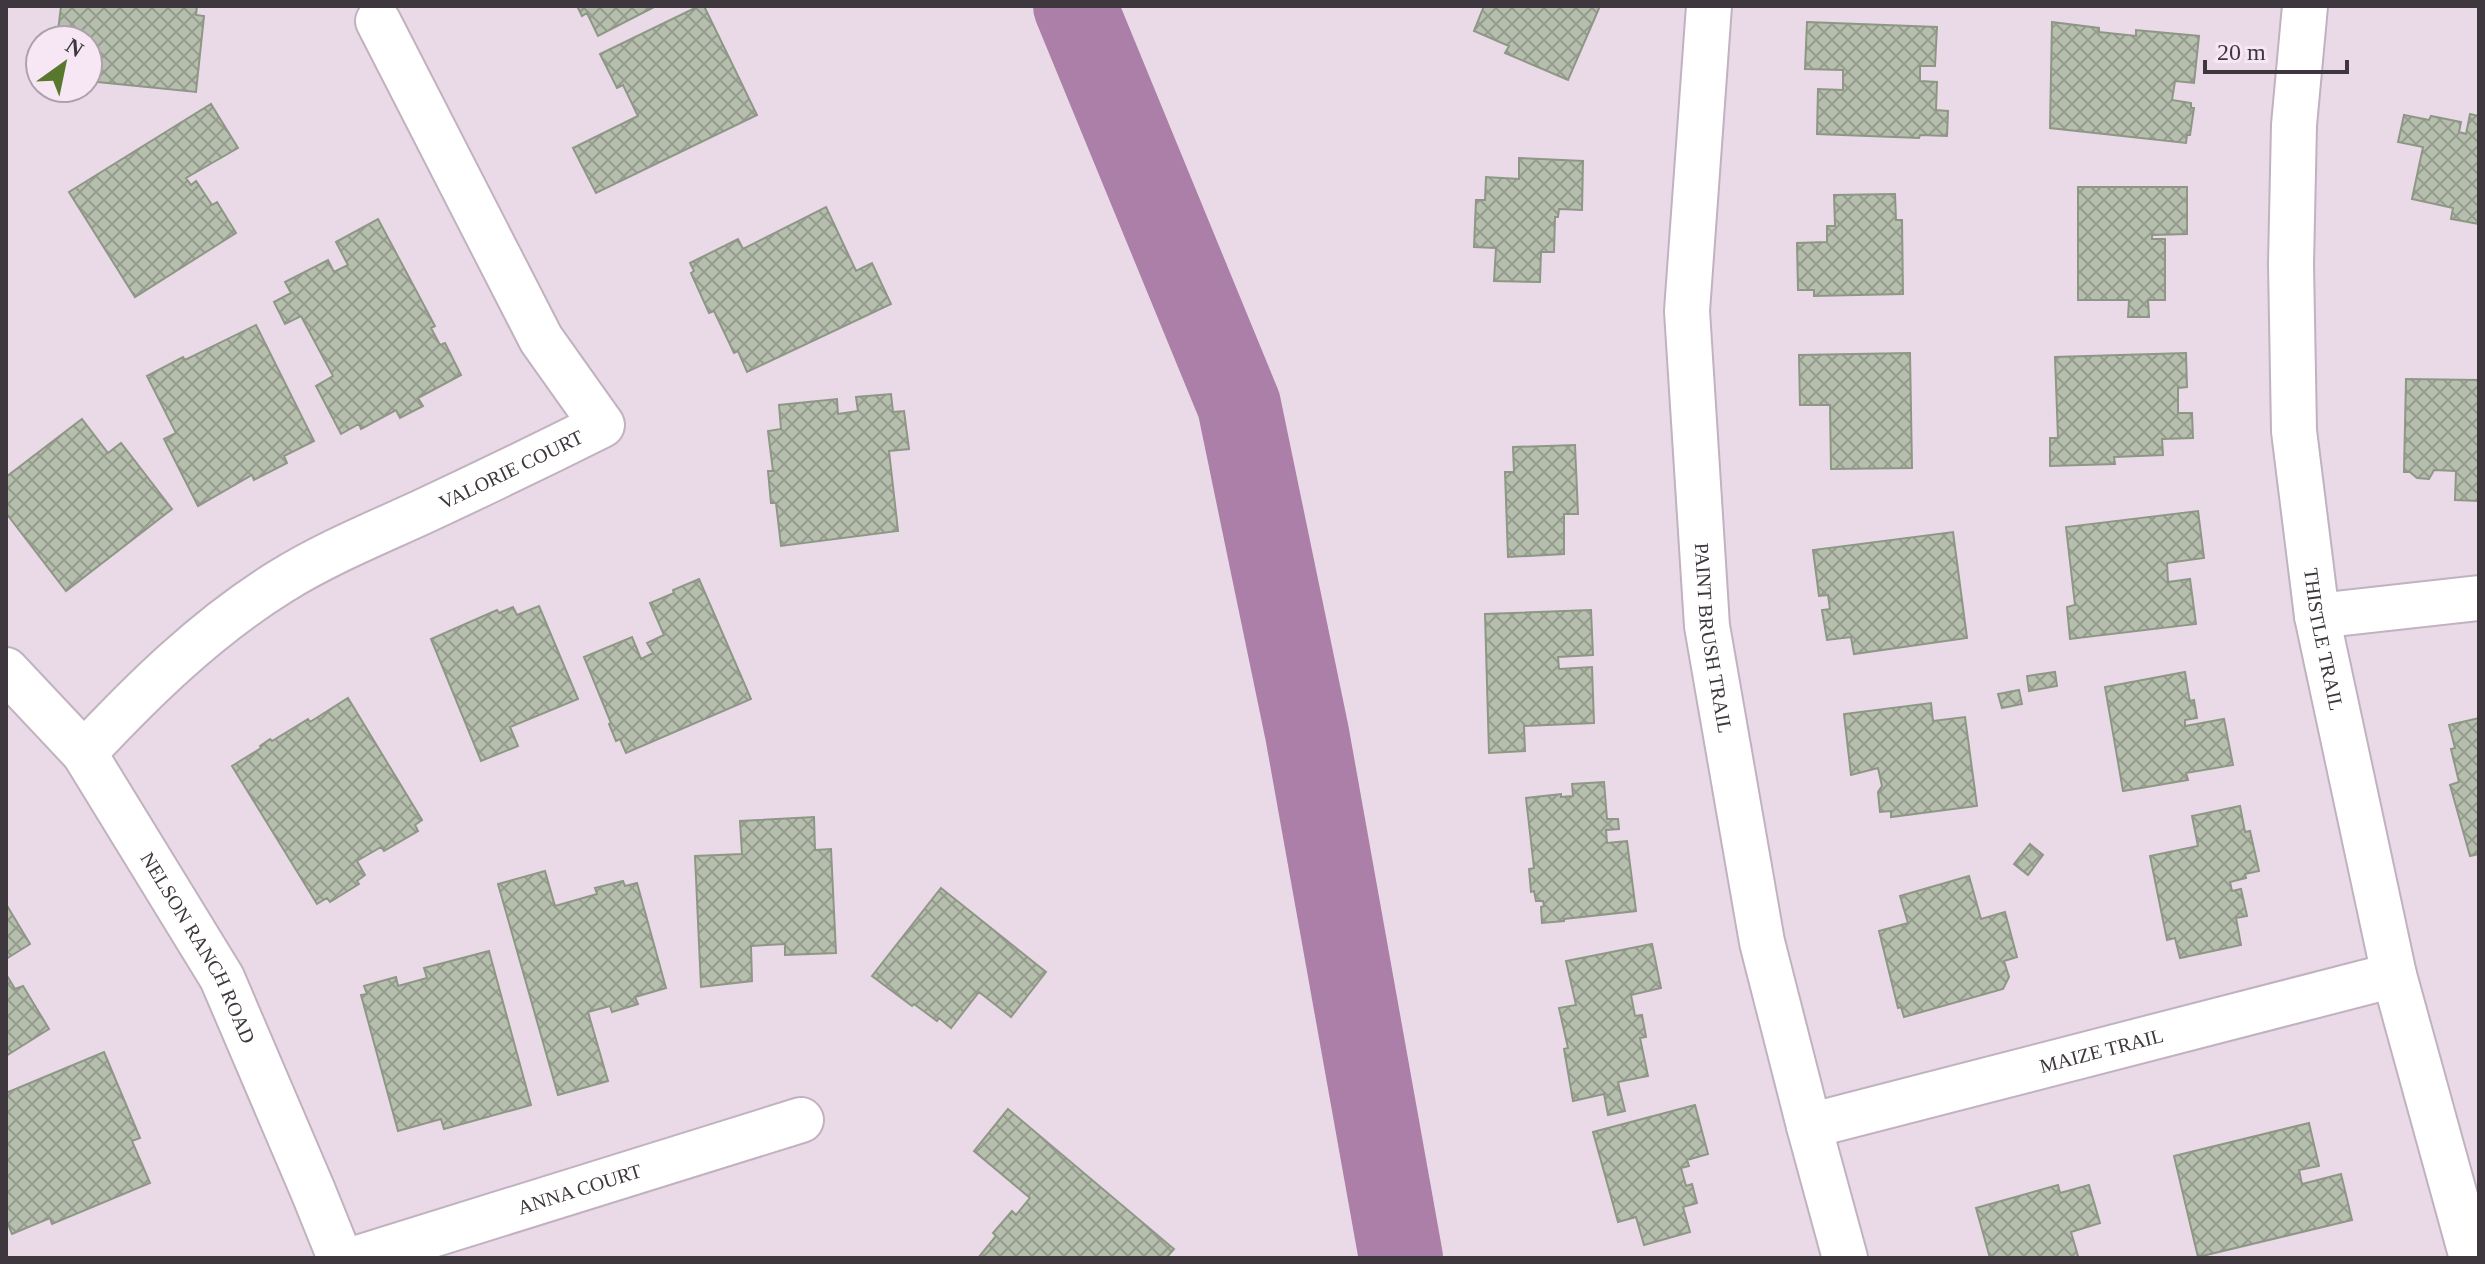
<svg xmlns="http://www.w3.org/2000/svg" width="2485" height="1264" viewBox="0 0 2485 1264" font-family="'Times New Roman',serif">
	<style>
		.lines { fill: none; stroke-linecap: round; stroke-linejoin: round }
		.river { stroke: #ab7fa7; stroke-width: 84 }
		.building { fill: url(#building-cross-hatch); stroke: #8e9786; stroke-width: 2 }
		.minor-casing { stroke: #c1b2c0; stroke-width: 48 }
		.minor { stroke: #fff; stroke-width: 44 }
		.labels { text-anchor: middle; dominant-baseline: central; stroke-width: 7; stroke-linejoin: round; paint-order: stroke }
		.street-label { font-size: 20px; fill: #3e373d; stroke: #f7e7f5 }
	</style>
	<defs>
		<pattern id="building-cross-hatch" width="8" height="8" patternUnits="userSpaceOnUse" patternTransform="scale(2)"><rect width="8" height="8" fill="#b6bfad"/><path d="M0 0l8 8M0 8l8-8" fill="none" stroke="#959c8e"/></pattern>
	</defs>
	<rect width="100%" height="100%" fill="#eadae8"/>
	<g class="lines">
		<path class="river" d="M1075,6L1239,405L1307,733L1401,1258"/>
	</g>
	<path class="building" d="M61,6H197L196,15L204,16L196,92L88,81V40H57Z
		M577,6H656L598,36L587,13L582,16Z
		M699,6H704L757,115L596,193L573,148L638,116L623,85L617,88L600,54Z
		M1484,6H1600L1568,80L1505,53L1509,46L1474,31Z
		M1807,22L1937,27L1935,66H1920V81L1937,82L1936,110L1948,111L1947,136L1920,135L1919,138L1817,134L1818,89L1843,90V70L1805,69Z
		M2052,22L2099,28V32L2136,36V30L2199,36L2194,83L2175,81L2172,100L2191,103V108H2194L2190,135H2187L2186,143L2050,128Z
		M211,104L238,148L186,178L191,185L196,181L212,205L217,202L236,233L135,297L69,192Z
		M2470,114L2479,116V224L2451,219L2453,208L2412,199L2423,147L2398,142L2404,115L2429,120L2431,116L2461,122L2459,132L2466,134Z
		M1519,158L1583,161L1582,210L1559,209L1558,217H1555L1554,252H1541L1540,282L1494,281L1496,248L1474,247L1476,200H1485L1486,177L1519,179Z
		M2078,187H2187V234L2152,235V239H2165V300H2148L2149,317H2128L2129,300H2078Z
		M1895,194L1896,220H1902L1903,294L1814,296V290H1798L1797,243L1827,242V226H1835L1834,195Z
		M826,207L856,271L872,263L891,304L747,372L738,351L734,353L714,311L709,313L691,273L694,271L690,263L738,239L743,249Z
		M378,219L435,326L431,328L440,345L445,343L461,375L418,398L423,406L400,418L396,410L361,429L359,424L341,434L316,386L333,376L301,316L285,324L274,302L291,293L285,282L328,260L334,272L348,265L336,242Z
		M256,325L314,441L284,456L287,463L254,480L252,475L198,506L164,439L176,433L147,376L183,357L185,360Z
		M1910,353L1912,468L1831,469L1830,405H1800L1799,355Z
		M2186,353L2187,387L2178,388V413H2192L2193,438L2162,439L2163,455L2114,457L2115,464L2050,466V438H2058L2055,357Z
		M2406,379L2479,380V501L2455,500L2456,471L2434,470L2429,479L2417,478L2410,472H2404Z
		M891,394L893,412L904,411L909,449L889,451L898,531L781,546L776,503H771L768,471H773L768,431L781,429L779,405L837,399L838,414L858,411L856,397Z
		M82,419L108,453L121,443L172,509L66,591L6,513V477Z
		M1575,445L1578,514H1564V554L1508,557L1505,472H1514L1513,447Z
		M2198,511L2204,558L2167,563L2168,582L2190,579L2196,624L2070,639L2067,607L2075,605L2066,527Z
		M1953,532L1967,638L1854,654L1851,637L1827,640L1822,610L1830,609L1828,595L1819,596L1813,550Z
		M699,579L751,699L626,753L620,739L616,741L609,724L611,723L584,657L632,637L641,659L653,653L647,643L664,635L650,603L674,593L673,590Z
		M539,606L578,699L510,727L518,746L481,761L431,639L497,610L499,613L513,607L517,615Z
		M1591,610L1593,655L1558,657L1559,669L1592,667L1594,723L1524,726L1525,751L1489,753L1485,614Z
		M2055,672L2057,686L2029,691L2027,676Z
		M2185,672L2189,697L2190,701L2194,700L2197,718L2185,720V726L2224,719L2233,765L2186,773L2188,780L2123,791L2105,687Z
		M2019,690L2022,704L2002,708L1998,694Z
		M348,698L422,820L415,825L418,831L384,851L381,847L357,861L365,875L357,881L359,884L330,902L327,898L317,904L232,766L261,748L260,746L270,739L272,741L308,719L310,722Z
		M1931,703L1933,721L1965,717L1977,806L1891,817V811L1880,812L1878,792L1882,786L1878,768L1851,775L1844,714Z
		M2479,718V854L2470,856L2450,785L2459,782L2451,749L2455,748L2449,725Z
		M1604,782L1607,819H1618L1619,829L1606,830L1607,843L1627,841L1636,911L1564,919V921L1542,923L1541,907L1544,906L1543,901H1536L1534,891L1531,892L1529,869L1534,868L1526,798L1561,794V797L1573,796L1572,784Z
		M2240,806L2245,832L2250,831L2259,871L2245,874L2246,878L2230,882L2232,891L2241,889L2247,916L2236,918L2241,945L2180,958L2175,938L2167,940L2150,856L2198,846L2192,816Z
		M814,817L815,850L831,849L836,953L785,955V944L751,946L752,981L701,987L695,856L742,854L740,821Z
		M2030,844L2043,855L2028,875L2014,864Z
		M545,871L555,906L597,894L595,888L623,881L625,886L637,883L666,988L635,997L638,1004L612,1012L610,1006L588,1012L608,1081L558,1095L498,884Z
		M1969,876L1981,919L2005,912L2017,957L2004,961L2009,977L2003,989L1904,1017L1901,1007L1898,1008L1879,931L1908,923L1900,896Z
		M941,888L1046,972L1011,1017L979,992L951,1028L939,1018L937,1021L914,1004L912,1006L872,976Z
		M6,904L30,944L6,959Z
		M1652,944L1661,988L1631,995L1635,1016L1642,1015L1646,1037L1640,1038L1648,1076L1618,1082L1625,1111L1608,1115L1604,1094L1573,1101L1564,1049L1568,1048L1559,1008L1576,1005L1566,961Z
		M489,951L531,1105L444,1129L441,1119L398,1131L361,995L367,994L364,986L396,977L398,986L427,978L424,968Z
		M6,974L15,989L23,986L49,1029L6,1056Z
		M104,1052L140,1138L132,1141L150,1183L52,1224L50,1218L12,1234L6,1219V1093Z
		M1695,1105L1708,1154L1687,1160L1689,1166L1681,1168L1686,1186L1692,1184L1697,1203L1683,1207L1690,1232L1644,1245L1636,1217L1618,1222L1593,1132Z
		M1008,1109L1174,1249L1166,1258H978L996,1236L993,1233L1012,1211L1016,1215L1030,1198L974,1151Z
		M2309,1123L2319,1166L2299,1170L2302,1184L2341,1174L2352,1220L2198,1257L2174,1156Z
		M2058,1185L2060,1193L2089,1185L2100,1223L2071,1232L2078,1256L2076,1258H1990L1976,1208Z"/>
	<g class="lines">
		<g class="minor-casing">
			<g id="minor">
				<path id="s1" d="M1709,6L1687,311L1707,626L1762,942L1809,1126L1845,1258"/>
				<path id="s2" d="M2305,6L2294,125L2291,264L2294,431L2317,616L2394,975L2472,1258"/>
				<path d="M2317,616L2479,598"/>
				<path id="s3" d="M6,670L84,753L222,978L313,1191L340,1258"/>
				<path id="s4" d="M84,753C143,690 206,628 280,582C325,554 374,534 422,512C482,484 542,455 602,425L541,339L378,21"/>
				<path id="s5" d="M1809,1126L2394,975"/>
				<path id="s6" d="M358,1258L801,1120"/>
			</g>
		</g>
		<use href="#minor" class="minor"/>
	</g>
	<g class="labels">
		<g class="street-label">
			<text stroke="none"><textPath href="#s4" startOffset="518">VALORIE COURT</textPath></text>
			<text stroke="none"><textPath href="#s1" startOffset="634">PAINT BRUSH TRAIL</textPath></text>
			<text stroke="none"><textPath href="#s2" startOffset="636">THISTLE TRAIL</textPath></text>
			<text stroke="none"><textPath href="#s3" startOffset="340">NELSON RANCH ROAD</textPath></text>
			<text stroke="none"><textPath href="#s5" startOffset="302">MAIZE TRAIL</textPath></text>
			<text stroke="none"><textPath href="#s6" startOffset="232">ANNA COURT</textPath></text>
		</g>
	</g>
	<rect width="2485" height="1264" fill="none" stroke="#3e373d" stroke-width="16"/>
	<g transform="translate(64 64) rotate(33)"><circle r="38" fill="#f7e7f5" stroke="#ada1ab" stroke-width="2"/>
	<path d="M0-6L14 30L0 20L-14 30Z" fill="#58782e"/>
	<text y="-12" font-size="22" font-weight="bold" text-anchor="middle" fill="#3e373d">N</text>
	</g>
	<path d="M2205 60v12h142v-12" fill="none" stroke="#3e373d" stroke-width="4"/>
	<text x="2217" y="60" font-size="24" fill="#3e373d" stroke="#f7e7f5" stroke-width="6" paint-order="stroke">20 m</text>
</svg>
